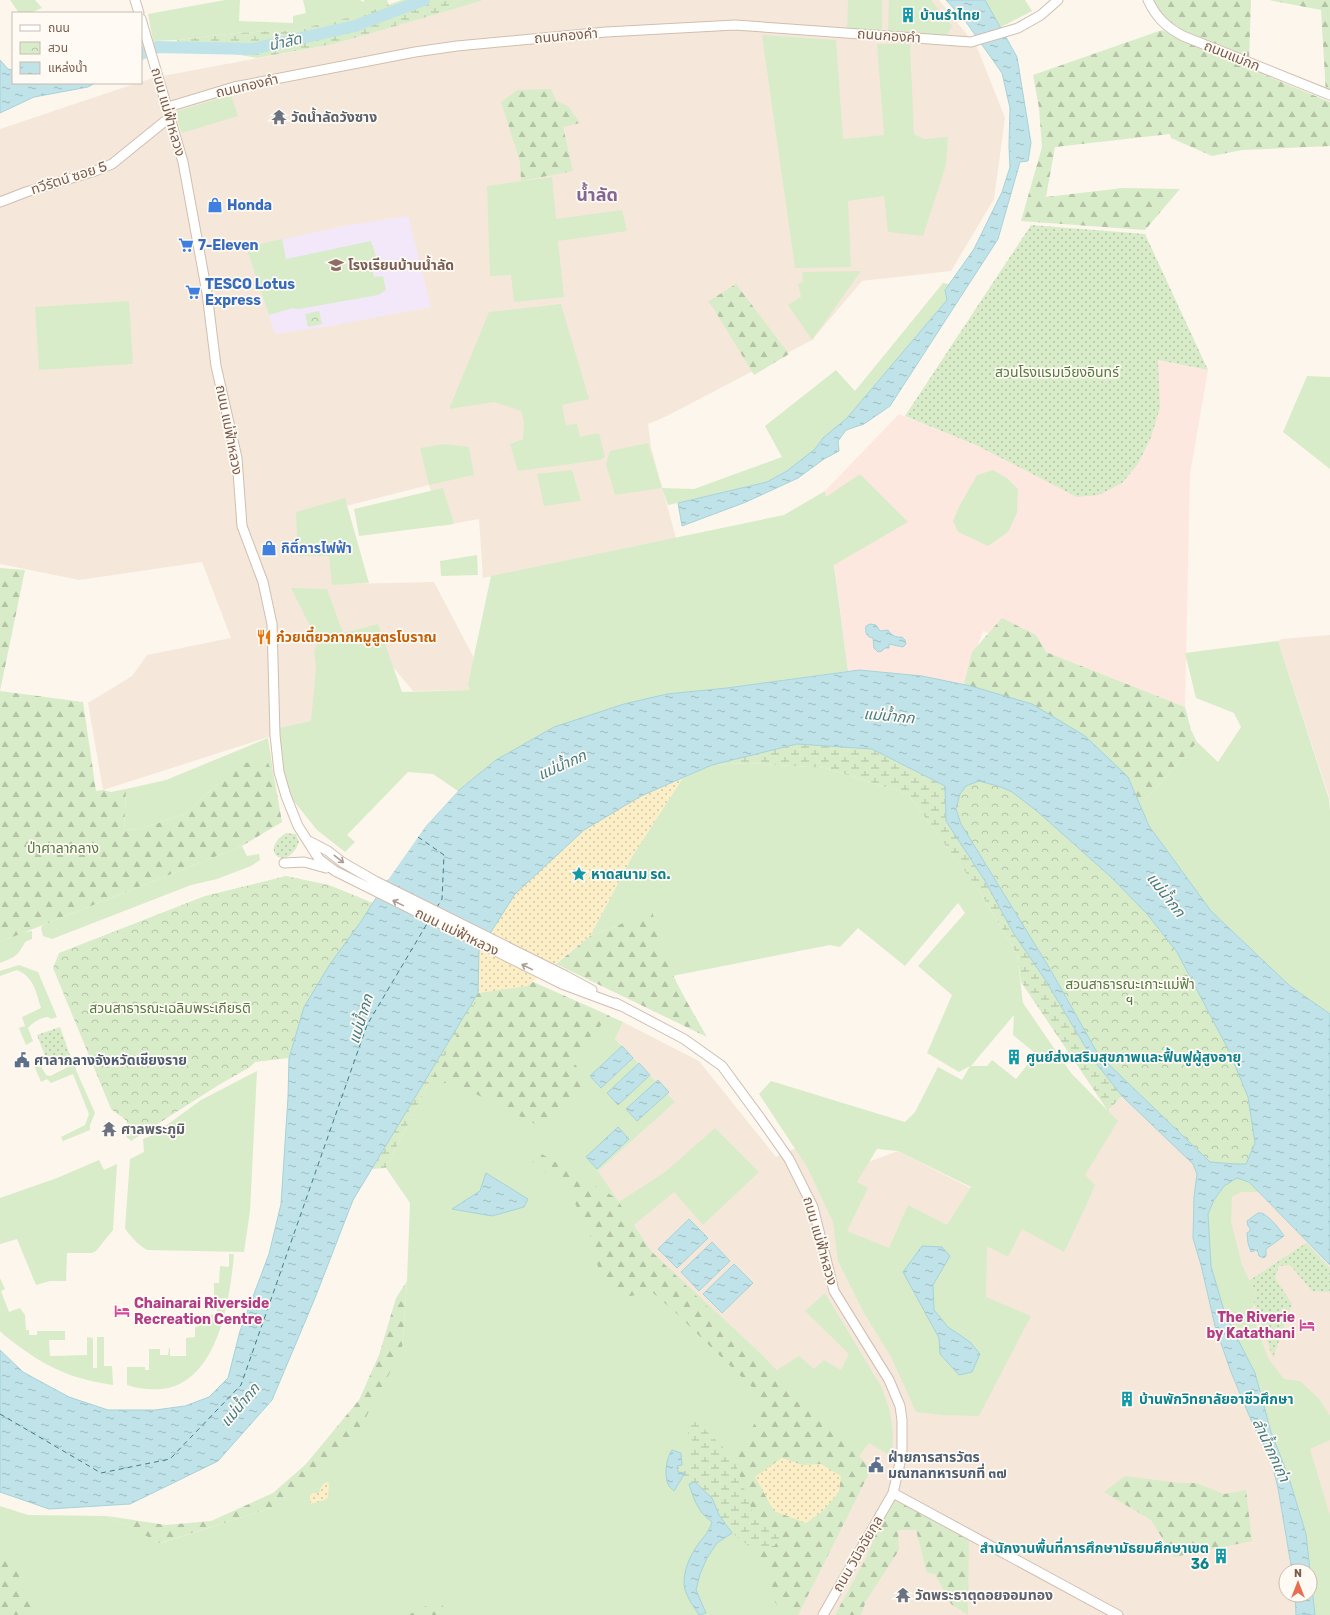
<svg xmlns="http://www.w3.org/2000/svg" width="1330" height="1615" viewBox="0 0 1330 1615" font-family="Rubik,'Noto Sans Thai',sans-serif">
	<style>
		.residential { fill: #f5e8da; fill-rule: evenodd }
		.commercial { fill: #fde8e0 }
		.education { fill: #f3e8fa }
		.grass { fill: #d8ecc9; fill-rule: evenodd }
		.forest { fill: url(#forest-firs) }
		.wetland { fill: url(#wetland-marsh) }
		.sand { fill: url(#sand-dots) }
		.park { fill: url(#park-crowns) }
		.garden { fill: url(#garden-dots) }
		.water { fill: url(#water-ripples); stroke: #a5d3da; fill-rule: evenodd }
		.pier { fill: #fdf6ec }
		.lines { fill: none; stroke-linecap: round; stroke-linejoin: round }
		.river { stroke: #bfe3e8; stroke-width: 12 }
		.ferry { stroke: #437c86; stroke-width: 1; stroke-dasharray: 5 4; stroke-linecap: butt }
		.minor-casing { stroke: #d1beb0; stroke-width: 11 }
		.minor { stroke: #fff; stroke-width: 9 }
		.oneway { stroke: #af9d94 }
		.labels { text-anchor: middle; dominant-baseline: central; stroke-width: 3.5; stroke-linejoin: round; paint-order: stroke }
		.culture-label { font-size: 14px; font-weight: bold; fill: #0d838f; stroke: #fffaf3; text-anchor: start }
		.street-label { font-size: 14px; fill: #7a5c4d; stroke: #fffaf3 }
		.worship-label { font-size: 14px; font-weight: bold; fill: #5b616d; stroke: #fffaf3; text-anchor: start }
		.shop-label { font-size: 14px; font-weight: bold; fill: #366cbe; stroke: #fffaf3; text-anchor: start }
		.education-label { font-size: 14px; font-weight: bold; fill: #785e54; stroke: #fffaf3; text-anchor: start }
		.park-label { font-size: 14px; fill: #537a41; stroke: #fffaf3 }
		.food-label { font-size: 14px; font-weight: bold; fill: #c56008; stroke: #fffaf3; text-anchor: start }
		.service-label { font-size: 14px; font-weight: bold; fill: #4e5e75; stroke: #fffaf3; text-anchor: start }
		.hotel-label { font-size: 14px; font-weight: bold; fill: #b23c85; stroke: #fffaf3; text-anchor: start }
		.water-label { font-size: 15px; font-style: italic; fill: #437c86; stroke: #fffaf3 }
		.district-label { font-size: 18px; font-weight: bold; fill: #846695; stroke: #fffaf3 }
	</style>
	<defs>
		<pattern id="forest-firs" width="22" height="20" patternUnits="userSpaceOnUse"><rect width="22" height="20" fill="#d8ecc9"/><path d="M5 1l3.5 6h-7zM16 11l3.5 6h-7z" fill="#b4c2a5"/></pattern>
		<pattern id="wetland-marsh" width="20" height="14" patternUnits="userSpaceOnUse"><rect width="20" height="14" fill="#d8ecc9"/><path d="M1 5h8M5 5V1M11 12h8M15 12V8" fill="none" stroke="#b4c2a5"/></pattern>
		<pattern id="sand-dots" width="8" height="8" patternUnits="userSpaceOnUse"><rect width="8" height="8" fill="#fcefc7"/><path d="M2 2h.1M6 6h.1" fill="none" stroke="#d1c5a4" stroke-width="1.8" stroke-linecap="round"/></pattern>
		<pattern id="park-crowns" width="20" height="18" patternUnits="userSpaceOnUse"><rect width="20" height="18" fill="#d8ecc9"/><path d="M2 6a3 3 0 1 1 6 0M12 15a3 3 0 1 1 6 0" fill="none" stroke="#b4c2a5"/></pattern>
		<pattern id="garden-dots" width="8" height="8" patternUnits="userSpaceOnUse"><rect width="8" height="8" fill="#d8ecc9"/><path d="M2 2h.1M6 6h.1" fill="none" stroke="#b4c2a5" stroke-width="1.8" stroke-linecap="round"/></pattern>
		<pattern id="water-ripples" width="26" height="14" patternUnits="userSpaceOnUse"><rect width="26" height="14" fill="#bfe3e8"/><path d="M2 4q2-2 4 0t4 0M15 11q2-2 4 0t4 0" fill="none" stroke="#a0bbbe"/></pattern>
	</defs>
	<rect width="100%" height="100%" fill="#fdf6ec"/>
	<path class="residential" d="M484,0H939L977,47L1005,118L994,199L951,271L862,281L812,340L665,417L648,424L651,447L676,538L483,578L479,519L441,526L429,485L306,516L345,584L434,582L474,658L471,690L413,691L368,637L315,725L275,735L103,790L88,703L132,676L147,655L231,638L202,562L79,580L0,564V129L137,83H141V82L152,78L334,44Z
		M1330,635V800L1278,641L1282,639Z
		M623,1022L699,1061L776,1157L800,1146L863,1164L898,1151L1051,1229L1098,1123L1122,1096L1196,1149L1249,1182L1330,1265V1615H798L650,1250L598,1171L674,1102L615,1039ZM1286,1571H1310V1595H1286Z"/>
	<path class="commercial" d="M1158,360L1208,370L1190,474L1185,707L1046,652L983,631L964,684L922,676L859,670L848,671L825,491L899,414L978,446Z"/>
	<path class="education" d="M408,216L431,307L330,326L275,334L246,247L350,225Z"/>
	<path class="grass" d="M10,0H35L42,8L30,13H19Z
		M225,0H240L239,21L293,23V16L306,13L303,0H359L364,2V0H387L389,5L357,16L294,30L236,33L177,40L153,41L148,14Z
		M460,0H484L437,14Z
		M848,0H882V31L847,30Z
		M889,0H931L952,26L947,35L888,32Z
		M985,0H1025L1032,11L999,28Z
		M762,35L836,40L843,139L884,135L877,44H910L914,134L924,139L948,137L946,165L923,236L888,232L884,196L848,201L851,267L795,268Z
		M231,95L238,116L182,133L174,112Z
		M552,177L556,219L622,210L627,231L558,241L564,297L514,302L511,275L490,276L487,186Z
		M282,239L286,259L371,241L378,262L371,265L374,277L383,276L386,290L378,295L299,309L293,308L269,315L246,247Z
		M861,271L812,340L788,305L801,297L798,284L803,282L802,272Z
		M943,283L949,284L945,290L947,300L847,418L823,438L815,449L787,471L767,482L668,505L662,488L615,495L606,464L610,451L648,443L662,488L694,489L782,457L765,426L836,370L855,391Z
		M129,301L133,364L39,370L35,307Z
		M561,304L589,399L562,405L566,425L577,424L580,437L599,433L605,457L600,460L518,471L510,444L523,439L524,422L521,411L494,402L449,409L489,312Z
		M1307,376L1330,377V469L1283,432Z
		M445,444L469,447L474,475L429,485L420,448Z
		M572,470L581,501L544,506L537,474Z
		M993,470L1007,478L1018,489L1017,513L1008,532L988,546L958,532L953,521L960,505L977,475Z
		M860,474L908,522L834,565L848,671L727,688L667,694L624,704L554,727L496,760L458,791L433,774L408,772L347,835L355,842L345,852L317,830L292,799L280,756V728L311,721L316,668L314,652L318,642L291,588L327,589L343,633L378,624L402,692L470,690L468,684L491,576L784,515L825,491L826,497Z
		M443,488L454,524L359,536L354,509Z
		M345,498L369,583L332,585L329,556H298L296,512Z
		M477,555L478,575L441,576L440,561Z
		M1278,641L1329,799L1330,810V1014L1290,986L1211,911L1149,826L1140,806L1197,742L1218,762L1241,727L1234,713L1196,698L1185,653Z
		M268,738L274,777L267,760L218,784L185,814L140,829L124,830L126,789L166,780Z
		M748,763L825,768L908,794L978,889L1017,954L1023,1003L1071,1073L1118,1121L1085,1175L1095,1185L1086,1206L1064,1252L1022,1229L1008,1257L987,1246L986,1297L1031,1316L979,1416L942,1415L916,1412L891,1357L864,1313L838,1261L833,1222L807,1167L759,1094L771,1081L905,1122L915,1112L938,1067L962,1080L970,1066L959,1072L927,1053L952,995L918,966L965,913L958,903L905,966L858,928L840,947L830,945L672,976L663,952L617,926L590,936L633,855L682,779L712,765ZM1014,1015L1013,1035L1036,1054L1016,1079L992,1060L987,1066H971ZM877,1149L898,1151L971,1187L947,1225L908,1205L889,1248L847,1231L868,1188L857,1182Z
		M242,846L247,856L259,854L260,860L251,866L217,879L191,885L52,939L43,936L41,928L43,925Z
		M32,931V939L25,942C18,956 15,957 0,963V942L25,932Z
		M19,965L38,972L57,1017L51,1019L48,1017C40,1018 33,1022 28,1028L33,1041L26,1045L19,1028L25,1026L22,1017L41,1008C36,992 34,977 17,970L0,976V971Z
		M533,982L623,1022L615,1039L675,1102L598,1171L619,1202L665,1172L715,1128L759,1172L703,1225L674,1192L634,1225L650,1250L760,1353L791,1385L777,1370L799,1356L814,1369L824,1360L841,1370L849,1354L805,1311L825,1293L882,1388L890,1412L893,1433L892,1457L869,1443L859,1456L871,1469L798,1615H0V1506L28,1515L107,1516L161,1543L275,1507L402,1350L407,1281L410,1203L386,1168L429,1083L482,992L527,986Z
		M38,1061L46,1075L50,1076L76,1063V1070L95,1113L90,1125V1130L63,1141L61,1137L85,1125L89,1114L73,1074L51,1083L47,1079L41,1082L33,1063Z
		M257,1071L250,1211L244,1252L148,1250C141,1248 128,1234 125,1228L130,1159L144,1152L143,1139L153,1135L201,1100Z
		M99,1160L104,1170L117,1164L113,1230L96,1251L92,1253H67L66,1281H50L36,1285L17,1239L0,1244V1198L57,1178Z
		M1237,1178L1249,1182L1258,1192H1241L1232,1197L1231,1221L1242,1265L1257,1296L1251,1312L1268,1358L1284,1379L1300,1381L1319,1399L1330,1416V1440L1310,1449L1330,1516V1615H1315L1306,1534L1289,1478L1271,1432L1255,1373L1225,1314L1211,1266L1208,1214L1214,1200L1224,1186Z
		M229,1254H234C230,1299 218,1384 161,1389C149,1390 139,1389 127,1385V1367H145V1370H149V1349H160V1355H168L169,1348H170V1356H186V1338L195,1337V1327L200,1326V1315H212L217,1312V1305H214V1283H219L220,1266L229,1267Z
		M0,1278L5,1289L1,1291L9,1312L20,1308L25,1315L26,1330H29V1335H37V1331H65V1340H49L50,1356L87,1355V1337L93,1338V1368H97V1337H104V1366H112L113,1385C65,1378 41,1364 4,1335L0,1331Z"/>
	<path class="forest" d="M1149,0H1251L1249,63L1179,34Z
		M1269,0H1330V95L1326,94L1321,10Z
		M1162,30L1260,73L1330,102V146L1242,150L1212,156L1171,138L1170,134L1055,147L1046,197L1123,188L1180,189L1145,230L1021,221L1042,147L1039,108L1033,75Z
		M551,89L556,101L568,106L580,123L563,127L573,171L521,181L520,162L501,102L517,90Z
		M736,284L789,354L754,375L709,301Z
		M0,568L25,570L0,691Z
		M1002,618L1036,635L1046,652L1185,707L1191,730L1197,742L1140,806L1128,777L964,684L972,652Z
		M0,691L83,702L96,791L103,790L111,792L126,789L124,830L140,829L185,814L218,784L245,763L267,760L274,777L282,822L242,846L0,942Z
		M652,908C659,958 683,994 707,1037L556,964L590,936L617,926Z
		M533,982L610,1016L570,1058L589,1082L554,1115L545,1129L454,1083H429L478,993L527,986Z
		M535,1150L616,1198L650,1250L797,1396L786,1401L803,1402L871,1469L798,1615L778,1606L774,1601L771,1578L750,1547L774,1546L781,1537L752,1511L736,1465L728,1454L746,1439L762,1410L759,1394L675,1312L652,1292L625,1297L599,1271L589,1230L570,1194L532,1161Z
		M407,1281L402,1350L353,1441L275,1507L160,1543L107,1516L166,1525L211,1521L273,1493L306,1464L359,1400L379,1355L396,1298Z
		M1125,1476L1180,1483H1196L1224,1494L1246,1490L1252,1541L1174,1557L1151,1520L1104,1492Z
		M893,1493L969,1534L968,1615L951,1604L935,1574L927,1573L916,1530H898L899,1550L866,1601L861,1615H835L866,1558Z
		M0,1559H14L24,1590L35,1615H0Z
		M440,1599L444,1609L441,1615H408Z"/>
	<path class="wetland" d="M402,0H460L437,14L334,44L257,58L217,51H176L177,40L236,33L294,30L356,16Z
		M797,744L872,749L945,786L946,821L986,881L1014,934L1046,981L1092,1058L1122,1096L1108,1111L1021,982L1017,954L980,892L908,794L825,768L748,763L712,765Z
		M479,951L476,1002L429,1083L386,1168L372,1169Z
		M696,1421L723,1447L736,1465L752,1511L781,1537L774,1546L750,1547L732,1533L719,1515L712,1498L695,1482L689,1484L681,1481L685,1473H678L677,1466L691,1463V1453L695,1446L688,1433L689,1425Z"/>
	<path class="sand" d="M682,779L633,855L590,936L527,986L478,993L479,951L515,894L584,830L641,796Z
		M782,1458L803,1465L821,1464L841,1476L839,1492L823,1511L806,1523L774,1511L755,1477Z
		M327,1482L329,1484L328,1497L325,1500L310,1504V1495L313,1493H318L320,1491C321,1486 322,1484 327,1482Z"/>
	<path class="park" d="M319,311L322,324L308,327L305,314Z
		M979,781L1001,787L1012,792L1038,812L1111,877L1147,914L1177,952L1229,1051L1248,1097L1255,1143L1246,1164H1235L1210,1162L1098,1054L1050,969L961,824L956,809L960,794L966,786Z
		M286,876L329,885L373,903L304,1007L289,1058L255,1062L250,1067L217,1086L131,1141L126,1136L127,1121L111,1109L53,968L59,953L205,896Z"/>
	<path class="garden" d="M1031,225L1145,234L1208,370L1158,360L1160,408L1151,437L1138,464L1122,483L1099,495L1077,497L978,446L905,416Z
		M286,833L296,834L299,842C287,874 257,851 286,833Z
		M60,1027L71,1058L49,1066L37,1035Z
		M1306,1243L1330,1268V1292L1312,1291L1290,1265L1279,1266L1275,1278L1292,1304L1273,1358L1254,1303L1257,1296L1250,1280Z"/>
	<path class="water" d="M946,0H985L1017,57L1031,143L1028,161L1020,162L998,239L890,406L864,424L846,430L838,441L839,451L824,459L798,478L746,502L682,526L678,503L767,482L787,471L815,449L823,438L847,418L947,300L945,290L974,249L1002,192L1010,167L1009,147L1010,108L1002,73L966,22Z
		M0,60L8,69L13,70V83H95L88,87L34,97L0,113Z
		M870,624L876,625L880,631L888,630C891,635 896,638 902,637L905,640L906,644L903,647L889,644V648H885L882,651L878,652L874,648L873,638C866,637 865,632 866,626Z
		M859,670L922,676L971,686L1032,704L1085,736L1128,777L1149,826L1211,911L1290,986L1330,1014V1265L1249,1182L1237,1178L1224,1186L1214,1200L1208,1214L1211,1266L1225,1314L1255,1373L1271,1432L1289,1478L1306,1534L1315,1615H1296L1295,1595H1310V1571H1292L1278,1488L1270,1456L1254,1427L1231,1372L1215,1326L1201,1265L1193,1238L1194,1197L1197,1174L1193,1164L1122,1096L1092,1058L1046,981L1014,934L985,881L946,821L945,786L872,749L797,744L712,765L641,796L584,830L515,894L479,951L478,993L353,1200L315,1298L272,1400L218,1461L130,1504L49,1509L0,1492V1350L23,1372L69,1397L108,1410H155L185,1406L209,1397L228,1378L240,1331L269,1254L281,1204L288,1097L289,1058L304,1007L330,964L360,923L399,862L426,826L458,791L496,760L554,727L624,704L667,694L727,688ZM979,781L1001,787L1012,792L1038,812L1111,877L1147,914L1177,952L1229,1051L1248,1097L1255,1143L1246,1164H1235L1210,1162L1098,1054L1050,969L961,824L956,809L960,794L966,786Z
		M622,1046L633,1058L601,1088L590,1076Z
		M639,1063L650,1075L618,1105L607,1093Z
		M658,1080L669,1092L637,1121L626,1109Z
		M618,1127L629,1139L597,1169L586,1157Z
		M486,1173L528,1199L524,1207L492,1216L452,1209L480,1191Z
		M1258,1213H1262C1271,1218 1278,1227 1284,1236L1266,1249V1256L1264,1258L1259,1256L1258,1252L1256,1250L1251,1252L1248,1243L1247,1233L1250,1231V1228L1248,1226L1247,1221Z
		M689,1219L708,1238L677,1268L658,1249Z
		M712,1242L730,1261L699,1291L681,1272Z
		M922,1246L942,1247L950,1256L933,1285L934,1310L948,1327L970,1342L980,1354L972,1372L959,1375L940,1354L939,1338L903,1272Z
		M734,1264L753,1283L722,1313L703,1294Z
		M672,1450L681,1453L682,1465L677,1466L678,1472L685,1473L674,1491C672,1489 669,1487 668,1484C664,1474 666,1459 672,1450Z
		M695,1482L712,1498L719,1515L732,1533L717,1543L707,1558L700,1574L696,1590L706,1613L699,1615C694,1607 688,1599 685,1590C681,1575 690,1555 699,1543C706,1534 708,1533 712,1522C698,1512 694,1500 689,1484Z"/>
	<path class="pier" d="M456,790L458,791L426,826L388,880L386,879L424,825Z"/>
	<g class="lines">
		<path class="river" d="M141,54L157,47L252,49L355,26L424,0"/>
		<path class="ferry" d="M418,837L444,855L442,899L437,907
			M0,1414L101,1473L170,1459L241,1385L367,1025L428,922"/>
		<g class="minor-casing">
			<path id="minor" d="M135,0L139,13
				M1148,0C1156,17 1166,27 1183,36L1330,95
				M141,19L183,162L207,293L216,366L237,458L242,526L263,582L272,624L275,735L279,772L286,796L298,826L319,859L335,871L562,984L621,1006
				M168,107L234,87L415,52L457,46L606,32L735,25L971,42L1018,28L1041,15L1058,0
				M0,202L26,192L95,171L112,164L170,117
				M307,840L328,851L342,862L375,881L566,976L592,990
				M284,863L304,862L326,868
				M616,1003L684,1039L722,1066L761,1119L789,1159L813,1207L834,1291L889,1380L900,1406L902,1420V1454L893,1493L823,1615
				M893,1493L1118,1615"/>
		</g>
		<use href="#minor" class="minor"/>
	</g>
	<defs><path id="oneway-shaft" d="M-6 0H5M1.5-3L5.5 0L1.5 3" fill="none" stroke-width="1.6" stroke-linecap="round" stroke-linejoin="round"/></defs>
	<g class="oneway">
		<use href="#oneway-shaft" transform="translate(339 859) rotate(38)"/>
		<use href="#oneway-shaft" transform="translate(398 903) rotate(-154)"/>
		<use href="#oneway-shaft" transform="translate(527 967) rotate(-154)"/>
	</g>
	<defs>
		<g id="building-bare" transform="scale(1.2)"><path d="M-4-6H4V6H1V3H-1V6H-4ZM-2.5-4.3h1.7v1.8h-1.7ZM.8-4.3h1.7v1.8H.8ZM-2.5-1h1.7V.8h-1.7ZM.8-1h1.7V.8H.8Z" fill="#0f9aa8" stroke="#fffaf3" stroke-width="2.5" paint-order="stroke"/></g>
		<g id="temple-bare" transform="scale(1.2)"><path d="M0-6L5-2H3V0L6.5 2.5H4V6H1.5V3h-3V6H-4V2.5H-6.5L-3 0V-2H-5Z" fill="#6b7280" stroke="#fffaf3" stroke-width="2.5" paint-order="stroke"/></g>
		<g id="shop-bare" transform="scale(1.2)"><path d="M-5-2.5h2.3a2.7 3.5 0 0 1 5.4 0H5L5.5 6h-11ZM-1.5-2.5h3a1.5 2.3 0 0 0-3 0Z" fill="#3f7fe0" stroke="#fffaf3" stroke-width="2.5" paint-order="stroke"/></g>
		<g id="supermarket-bare" transform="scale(1.2)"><path d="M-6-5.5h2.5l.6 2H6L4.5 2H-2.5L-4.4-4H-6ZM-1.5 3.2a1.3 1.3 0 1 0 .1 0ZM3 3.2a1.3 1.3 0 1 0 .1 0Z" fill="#3f7fe0" stroke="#fffaf3" stroke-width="2.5" paint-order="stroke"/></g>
		<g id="school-bare" transform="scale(1.2)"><path d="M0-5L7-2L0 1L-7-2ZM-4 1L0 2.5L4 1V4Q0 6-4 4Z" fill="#8d6e63" stroke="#fffaf3" stroke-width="2.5" paint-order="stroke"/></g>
		<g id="restaurant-bare" transform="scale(1.2)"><path d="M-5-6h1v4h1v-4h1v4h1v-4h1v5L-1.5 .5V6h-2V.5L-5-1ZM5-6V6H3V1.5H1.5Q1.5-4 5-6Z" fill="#e8710a" stroke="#fffaf3" stroke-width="2.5" paint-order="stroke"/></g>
		<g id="sight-bare" transform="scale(1.2)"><path d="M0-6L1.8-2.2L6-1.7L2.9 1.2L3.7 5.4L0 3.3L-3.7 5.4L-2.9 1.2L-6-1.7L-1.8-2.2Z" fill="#0f9aa8" stroke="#fffaf3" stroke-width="2.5" paint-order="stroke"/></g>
		<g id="civic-bare" transform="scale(1.2)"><path d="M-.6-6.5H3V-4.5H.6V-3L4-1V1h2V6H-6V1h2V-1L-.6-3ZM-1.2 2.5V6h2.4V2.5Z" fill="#5c6f8a" stroke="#fffaf3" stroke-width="2.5" paint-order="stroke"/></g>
		<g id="hotel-bare" transform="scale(1.2)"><path d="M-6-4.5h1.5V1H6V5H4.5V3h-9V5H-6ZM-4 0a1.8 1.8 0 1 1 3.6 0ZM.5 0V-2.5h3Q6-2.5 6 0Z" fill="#d1479c" stroke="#fffaf3" stroke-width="2.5" paint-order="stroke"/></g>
	</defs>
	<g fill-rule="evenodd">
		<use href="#building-bare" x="908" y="15"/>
		<use href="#temple-bare" x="279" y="117"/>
		<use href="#shop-bare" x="215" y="205"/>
		<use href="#supermarket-bare" x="186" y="245"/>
		<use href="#school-bare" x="336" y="265"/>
		<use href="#supermarket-bare" x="193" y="292"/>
		<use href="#shop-bare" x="269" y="548"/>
		<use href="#restaurant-bare" x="264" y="637"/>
		<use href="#sight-bare" x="579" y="874"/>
		<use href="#building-bare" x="1014" y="1057"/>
		<use href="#civic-bare" x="22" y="1060"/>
		<use href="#temple-bare" x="109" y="1129"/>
		<use href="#hotel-bare" x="122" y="1311"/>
		<use href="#hotel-bare" x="1307" y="1325"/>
		<use href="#building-bare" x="1127" y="1399"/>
		<use href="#civic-bare" x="876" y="1465"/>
		<use href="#building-bare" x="1221" y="1556"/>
		<use href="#temple-bare" x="903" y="1595"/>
	</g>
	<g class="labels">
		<g class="culture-label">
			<text x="920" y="15">บ้านรำไทย</text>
			<text x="591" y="874">หาดสนาม รด.</text>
			<text x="1026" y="1057">ศูนย์ส่งเสริมสุขภาพและฟื้นฟูผู้สูงอายุ</text>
			<text x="1139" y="1399">บ้านพักวิทยาลัยอาชีวศึกษา</text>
			<text x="1209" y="1548" text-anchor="end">สำนักงานพื้นที่การศึกษามัธยมศึกษาเขต<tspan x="1209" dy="16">36</tspan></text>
		</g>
		<g class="street-label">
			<text transform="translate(566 36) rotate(-5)">ถนนกองคำ</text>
			<text transform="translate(889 36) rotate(4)">ถนนกองคำ</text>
			<text transform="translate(1232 56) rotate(22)">ถนนแม่กก</text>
			<text transform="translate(247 86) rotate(-13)">ถนนกองคำ</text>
			<text transform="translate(168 112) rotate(74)">ถนน แม่ฟ้าหลวง</text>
			<text transform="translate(69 178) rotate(-18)">ทวีรัตน์ ซอย 5</text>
			<text transform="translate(229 430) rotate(79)">ถนน แม่ฟ้าหลวง</text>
			<text transform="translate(457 932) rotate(26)">ถนน แม่ฟ้าหลวง</text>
			<text transform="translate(820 1241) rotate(74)">ถนน แม่ฟ้าหลวง</text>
			<text transform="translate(858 1554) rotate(-60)">ถนน วินิจฉัยกุล</text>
		</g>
		<g class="worship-label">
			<text x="291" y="117">วัดน้ำลัดวังซาง</text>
			<text x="121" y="1129">ศาลพระภูมิ</text>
			<text x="915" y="1595">วัดพระธาตุดอยจอมทอง</text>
		</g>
		<g class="shop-label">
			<text x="227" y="205">Honda</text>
			<text x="198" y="245">7-Eleven</text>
			<text x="205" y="284">TESCO Lotus<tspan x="205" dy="16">Express</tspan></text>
			<text x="281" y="548">กิติ์การไฟฟ้า</text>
		</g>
		<g class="education-label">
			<text x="348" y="265">โรงเรียนบ้านน้ำลัด</text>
		</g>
		<g class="park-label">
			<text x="1057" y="372">สวนโรงแรมเวียงอินทร์</text>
			<text x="63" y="848">ป่าศาลากลาง</text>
			<text x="1130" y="984">สวนสาธารณะเกาะแม่ฟ้า<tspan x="1130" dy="16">ฯ</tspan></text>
			<text x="170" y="1008">สวนสาธารณะเฉลิมพระเกียรติ</text>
		</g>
		<g class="food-label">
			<text x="276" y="637">ก๋วยเตี๋ยวกากหมูสูตรโบราณ</text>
		</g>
		<g class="service-label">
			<text x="34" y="1060">ศาลากลางจังหวัดเชียงราย</text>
			<text x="888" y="1457">ฝ่ายการสารวัตร<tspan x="888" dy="16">มณฑลทหารบกที่ ๓๗</tspan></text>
		</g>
		<g class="hotel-label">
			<text x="134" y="1303">Chainarai Riverside<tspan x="134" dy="16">Recreation Centre</tspan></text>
			<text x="1295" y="1317" text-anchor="end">The Riverie<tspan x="1295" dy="16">by Katathani</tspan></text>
		</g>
		<g class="water-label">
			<text transform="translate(285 42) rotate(-13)">น้ำลัด</text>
			<text transform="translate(889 716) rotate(5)">แม่น้ำกก</text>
			<text transform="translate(562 765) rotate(-24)">แม่น้ำกก</text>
			<text transform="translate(1166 895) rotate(52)">แม่น้ำกก</text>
			<text transform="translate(361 1019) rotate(-73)">แม่น้ำกก</text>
			<text transform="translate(240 1405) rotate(-50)">แม่น้ำกก</text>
			<text transform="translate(1271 1450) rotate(65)">ลำน้ำกกเก่า</text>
		</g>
		<g class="district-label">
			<text x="597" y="195">น้ำลัด</text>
		</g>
	</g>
	<rect x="12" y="12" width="130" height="72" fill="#fffaf3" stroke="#cabbb1"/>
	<rect x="20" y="25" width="20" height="6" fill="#ffffff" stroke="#cabbb1"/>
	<text x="48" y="32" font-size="12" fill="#7a5c4d">ถนน</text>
	<rect x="20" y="42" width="20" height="12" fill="url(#park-crowns)" stroke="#cabbb1"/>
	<text x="48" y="52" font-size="12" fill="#7a5c4d">สวน</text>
	<rect x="20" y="62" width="20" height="12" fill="url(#water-ripples)" stroke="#cabbb1"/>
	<text x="48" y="72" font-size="12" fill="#7a5c4d">แหล่งน้ำ</text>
	<g transform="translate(1298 1583)"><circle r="19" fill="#fffaf3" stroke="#cabbb1"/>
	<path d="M0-3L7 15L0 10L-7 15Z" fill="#e76f51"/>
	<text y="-6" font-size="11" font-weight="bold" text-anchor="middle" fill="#7a5c4d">N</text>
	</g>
</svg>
